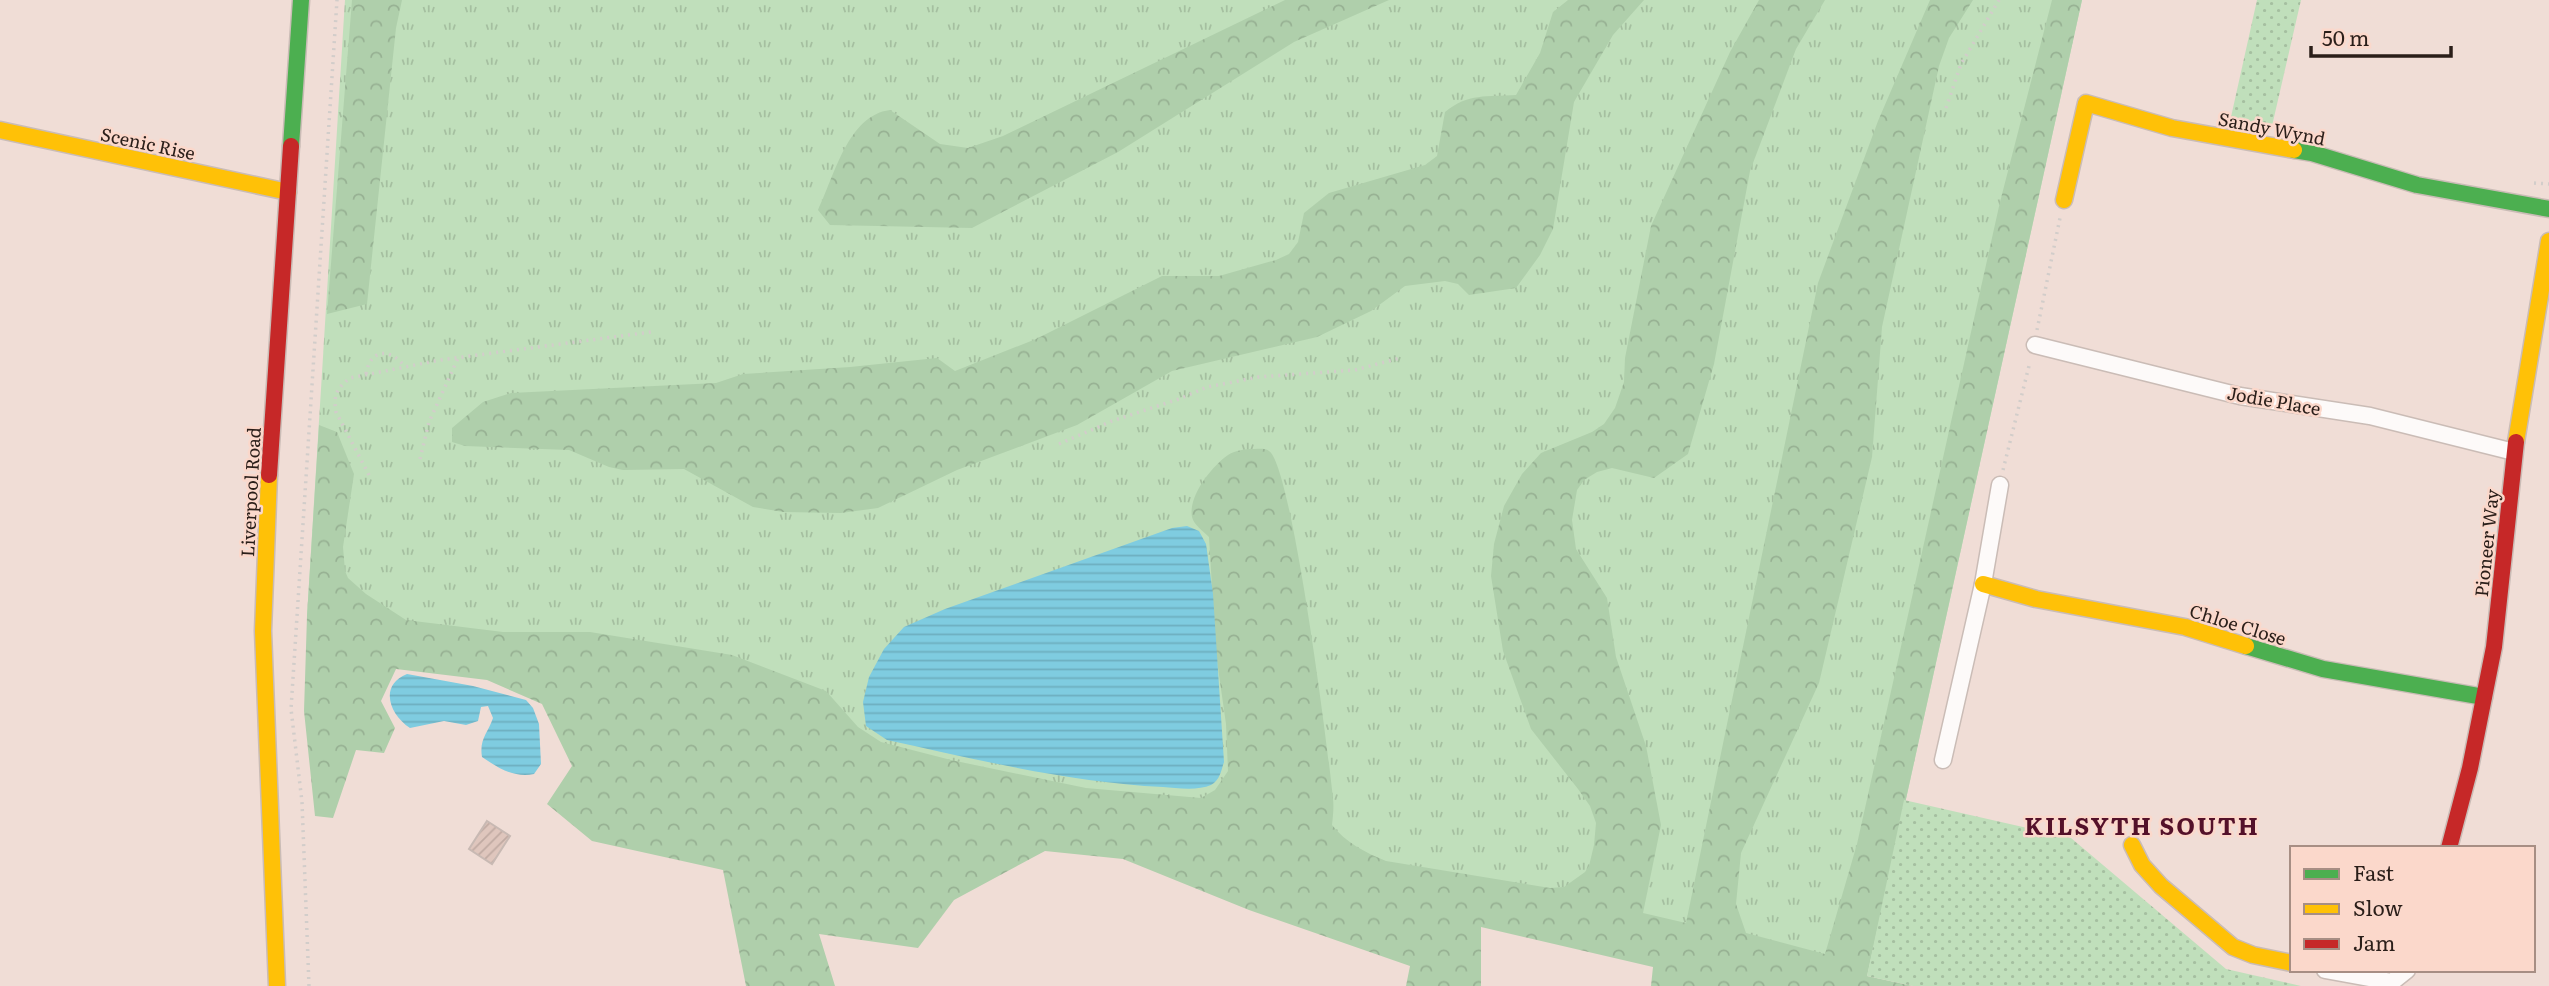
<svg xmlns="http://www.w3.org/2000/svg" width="2549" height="986" viewBox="0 0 2549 986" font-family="Literata,serif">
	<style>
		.grass { fill: url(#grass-tufts) }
		.forest { fill: url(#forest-crowns) }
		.park { fill: url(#park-dots) }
		.water { fill: url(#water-rules) }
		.building { fill: url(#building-hatch); stroke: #c8b9b3; stroke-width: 2 }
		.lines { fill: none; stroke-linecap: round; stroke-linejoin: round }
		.street-casing { stroke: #cabcb6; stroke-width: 19 }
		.fast-casing { stroke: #cabcb6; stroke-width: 19 }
		.slow-casing { stroke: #cabcb6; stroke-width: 19 }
		.jam-casing { stroke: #cabcb6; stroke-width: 19 }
		.path { stroke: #d2cdca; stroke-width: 3.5; stroke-dasharray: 2 5; stroke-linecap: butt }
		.street { stroke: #fdfaf9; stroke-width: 16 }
		.fast { stroke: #4caf50; stroke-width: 16 }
		.slow { stroke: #ffc107; stroke-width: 16 }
		.jam { stroke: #c62828; stroke-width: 16 }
		.labels { text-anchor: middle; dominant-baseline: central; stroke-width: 5; stroke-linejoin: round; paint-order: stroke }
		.street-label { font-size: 18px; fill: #2a1e19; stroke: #fbd8cb }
		.district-label { font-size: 24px; font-weight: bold; letter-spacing: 2px; fill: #54112a; stroke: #fbd8cb }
	</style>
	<defs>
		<pattern id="grass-tufts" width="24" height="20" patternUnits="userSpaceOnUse" patternTransform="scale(1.75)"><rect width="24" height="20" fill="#c0dfbb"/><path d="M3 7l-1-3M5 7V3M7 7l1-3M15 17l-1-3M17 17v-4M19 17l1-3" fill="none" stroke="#a5bfa0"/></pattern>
		<pattern id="forest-crowns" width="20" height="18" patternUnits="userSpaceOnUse" patternTransform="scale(1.75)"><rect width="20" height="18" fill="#afcfab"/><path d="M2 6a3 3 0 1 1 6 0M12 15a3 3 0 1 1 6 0" fill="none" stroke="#97b193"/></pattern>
		<pattern id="park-dots" width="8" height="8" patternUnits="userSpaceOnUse" patternTransform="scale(1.75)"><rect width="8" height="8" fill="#c0dfbb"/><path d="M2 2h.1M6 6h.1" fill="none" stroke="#a5bfa0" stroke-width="1.8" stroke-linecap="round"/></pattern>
		<pattern id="water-rules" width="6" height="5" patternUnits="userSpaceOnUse" patternTransform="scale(1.75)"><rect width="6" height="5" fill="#7fcce0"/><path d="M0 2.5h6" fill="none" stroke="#6eafc0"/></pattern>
		<pattern id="building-hatch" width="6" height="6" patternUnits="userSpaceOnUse" patternTransform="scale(1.75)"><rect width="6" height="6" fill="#dfc6bd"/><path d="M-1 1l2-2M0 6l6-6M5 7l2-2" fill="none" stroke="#c0aaa2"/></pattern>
	</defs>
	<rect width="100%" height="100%" fill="#f0ddd6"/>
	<path class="grass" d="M345,0H2082L1867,976L307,616Z"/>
	<path class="forest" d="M352,0H402L396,28L367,304L327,314Z
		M1285,0H1389L1294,42L1118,152L972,228L830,225L818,210C834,177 848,115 890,110L940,144L968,148L1003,136Z
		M1568,0H1644L1613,35L1574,102L1553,229L1540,255L1516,288L1469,295L1458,284L1445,281L1405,286L1371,311L1317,337L1172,371L1077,425L957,470L878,508L841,513L783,512L753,507L684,469L623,470L609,467L569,450L465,446L452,442V428L483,402L511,393L716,383L743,374L850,367L937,358L955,371L1036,339L1162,276H1219L1276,260L1289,254L1298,242L1304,213L1329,193L1425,165L1437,156L1445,112C1468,93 1487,97 1516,95L1540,53L1553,12Z
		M1759,0H1825L1796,49L1750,171L1714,364L1688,454L1654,478L1612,468L1597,472L1584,480L1577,490L1572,520L1576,549L1607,598L1616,657L1646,746L1661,825L1643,913L1686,923L1818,283L1878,121L1930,0H1973L1949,38L1939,66L1882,327L1872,457L1819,683L1741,853L1736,904L1746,933L1825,954L1857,844L2000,202L2052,0H2082L1867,976L1913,986H1651L1653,967L1481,927V986H1406L1410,966L1249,910L1123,859L1045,851L954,900L918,948L819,934L835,986H746L723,870L592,841L547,804L572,766L542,704L487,680L396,669L381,701L395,728L384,753L356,750L333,818L315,816L304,711L307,616L319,425L337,432L354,474L343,547L345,571L348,578L366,594L406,620L503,632H590L732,655L826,691L858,727L881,742L951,760L1086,788L1201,798L1215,790L1228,771L1226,724L1216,654L1209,537C1203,531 1194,525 1192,517C1188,496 1212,466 1228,455C1236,450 1245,449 1254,449C1259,449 1265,448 1269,451C1292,465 1329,756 1333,799C1334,807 1333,816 1332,825C1345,842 1366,853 1386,861L1550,888L1564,887L1585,872L1589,866L1594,845L1596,823L1590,806L1578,789L1531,729L1503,651L1491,576L1494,544L1504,506L1522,474L1541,453L1592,432L1604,424L1615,408L1624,382L1625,358L1651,226L1730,52Z"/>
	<path class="park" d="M2257,0H2301L2272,126L2231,117Z
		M1904,800L2071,838L2226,969L2301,986H1913L1867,976Z"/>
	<path class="water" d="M1187,526L1199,531L1206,544L1213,594L1224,762C1221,771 1220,780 1211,785C1198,791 1176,788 1163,787C1069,782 978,760 887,740L866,726L863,702L869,677L884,649L904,627L945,609L1172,528Z
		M407,674L473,686L526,700L533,708L539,724L541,764L534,774C514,778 498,768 482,757C479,739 488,733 493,718L488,706L481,707L478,721L466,725L444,721L410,728C389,714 379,685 407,674Z"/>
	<path class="building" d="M487,821L510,836L492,864L469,849Z"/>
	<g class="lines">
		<g class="street-casing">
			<path id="street" d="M2035,345L2240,396L2370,416L2514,452
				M1943,760L1983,584L2000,485
				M2325,970L2392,982L2407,970"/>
		</g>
		<g class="fast-casing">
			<path id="fast" d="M291,146L301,0
				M2294,150L2312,153L2417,185L2549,209
				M2246,646L2323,669L2484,697"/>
		</g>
		<g class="slow-casing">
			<path id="slow" d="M0,130L288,192
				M2064,200L2086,103L2172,128L2294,150
				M2516,442L2549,241
				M269,475L263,631L277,986
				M1983,584L2036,599L2185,627L2246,646
				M2132,845L2142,865L2161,886L2233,947L2253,955L2292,963"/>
		</g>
		<g class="jam-casing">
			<path id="jam" d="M269,475L291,146
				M2449,848L2470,768L2494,647L2516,442"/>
		</g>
		<path class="path" d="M1946,108L1961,64L1999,0
			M2534,183L2549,184
			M2037,330L2060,218
			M366,374C370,348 391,348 405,367
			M1059,444L1112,421L1179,399L1207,387L1259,377L1355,370L1400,358
			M420,459L429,422L458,358
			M2003,470L2030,362
			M369,475L336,412C333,395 337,388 350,378L440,360L651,332
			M309,986L302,802L291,709L337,0"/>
		<use href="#street" class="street"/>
		<use href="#fast" class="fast"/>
		<use href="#slow" class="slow"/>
		<use href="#jam" class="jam"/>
	</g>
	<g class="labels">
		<g class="street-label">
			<text transform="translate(2272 128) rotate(11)">Sandy Wynd</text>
			<text transform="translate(148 143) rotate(12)">Scenic Rise</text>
			<text transform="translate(2274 400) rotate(10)">Jodie Place</text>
			<text transform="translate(250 492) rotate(-87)">Liverpool Road</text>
			<text transform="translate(2486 543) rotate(-84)">Pioneer Way</text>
			<text transform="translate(2238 624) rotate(17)">Chloe Close</text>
		</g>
		<g class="district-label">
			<text x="2142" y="824">KILSYTH SOUTH</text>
		</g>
	</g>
	<rect x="2290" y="846" width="245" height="126" fill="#fbd8cb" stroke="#a78e84" stroke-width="2"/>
	<rect x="2304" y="869" width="35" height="10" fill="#4caf50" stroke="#a78e84" stroke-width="2"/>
	<text x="2353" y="881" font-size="21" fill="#2a1e19">Fast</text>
	<rect x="2304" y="904" width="35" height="10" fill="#ffc107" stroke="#a78e84" stroke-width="2"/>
	<text x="2353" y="916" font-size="21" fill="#2a1e19">Slow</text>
	<rect x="2304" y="939" width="35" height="10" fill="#c62828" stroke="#a78e84" stroke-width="2"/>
	<text x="2353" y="951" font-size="21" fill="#2a1e19">Jam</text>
	<path d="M2311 46v10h140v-10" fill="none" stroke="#2a1e19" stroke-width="3.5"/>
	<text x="2322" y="46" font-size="21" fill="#2a1e19" stroke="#fbd8cb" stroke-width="5" paint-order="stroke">50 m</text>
</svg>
